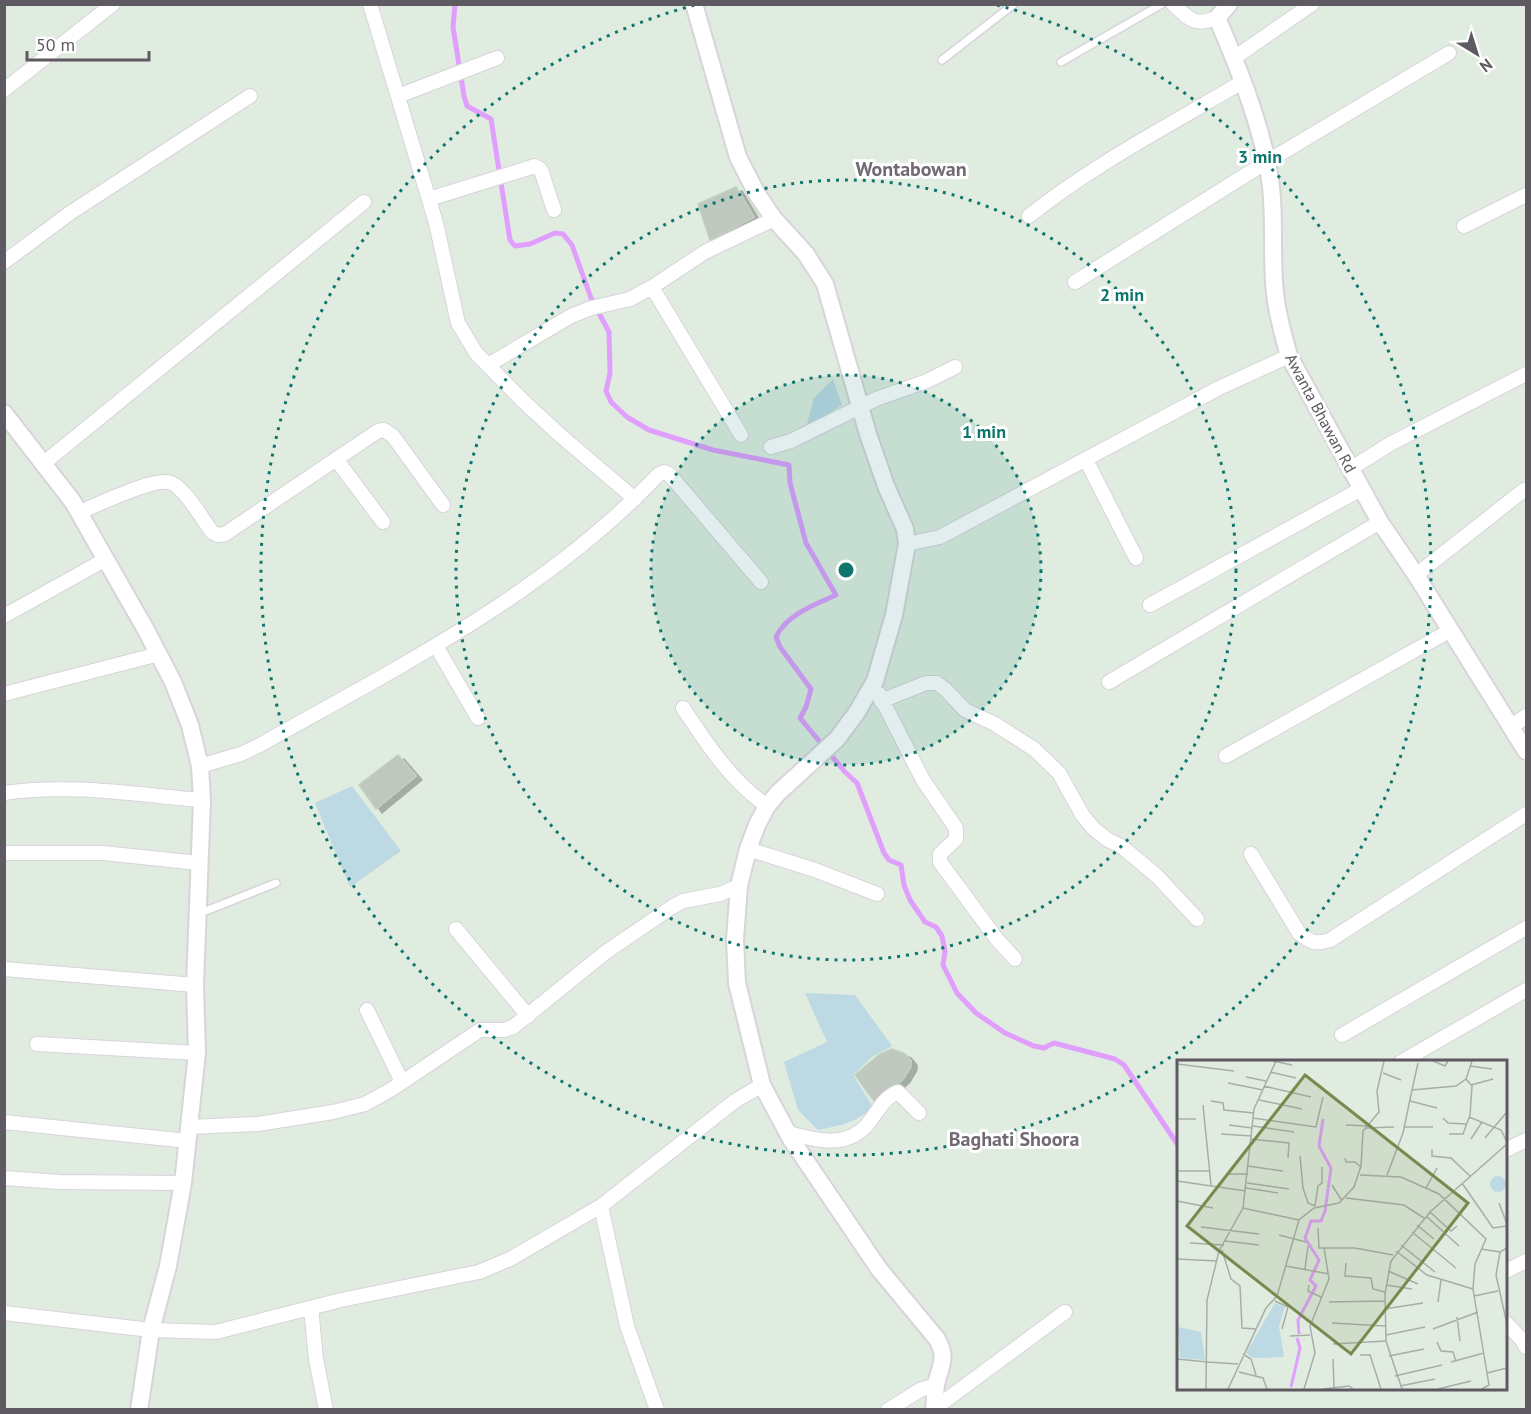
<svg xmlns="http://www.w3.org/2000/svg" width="1531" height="1414" viewBox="0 0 1531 1414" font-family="'PT Sans',sans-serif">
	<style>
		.green { fill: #bcd9e4 }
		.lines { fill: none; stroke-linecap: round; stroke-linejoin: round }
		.stream { stroke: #e09efd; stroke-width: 5 }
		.building { fill: #bfc8bf; stroke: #bfd0be; stroke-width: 1.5; filter: url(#shadow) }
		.service-casing { stroke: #d9d3da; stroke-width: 10 }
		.minor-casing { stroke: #d9d3da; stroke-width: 16 }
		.tertiary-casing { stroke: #d9d3da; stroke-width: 20 }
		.service { stroke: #fff; stroke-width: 7 }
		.minor { stroke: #fff; stroke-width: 14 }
		.tertiary { stroke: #fff; stroke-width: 16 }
		.ring { fill: none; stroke: #0f766e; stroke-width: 3; stroke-dasharray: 3 6 }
		.labels { text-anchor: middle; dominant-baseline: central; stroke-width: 6; stroke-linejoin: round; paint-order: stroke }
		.street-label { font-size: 16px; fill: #5f5961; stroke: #fff }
		.quarter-label { font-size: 20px; font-weight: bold; fill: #716a73; stroke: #fff }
		.inset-river { fill: none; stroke: #e09efd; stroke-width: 3 }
		.inset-road { fill: none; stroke: #a8ada9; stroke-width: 1.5 }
		.view { fill: #788a4e; fill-opacity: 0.15; stroke: #788a4e; stroke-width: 3 }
		.inset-edge { fill: none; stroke: #5f5961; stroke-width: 3 }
		.centre { fill: #0f766e; stroke: #fff; stroke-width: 3 }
		.ring-label { font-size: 18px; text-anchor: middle; font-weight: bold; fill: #0f766e; stroke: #fff; stroke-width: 6; stroke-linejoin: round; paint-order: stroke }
	</style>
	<defs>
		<filter id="shadow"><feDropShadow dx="6" dy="4" stdDeviation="0" flood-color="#0004"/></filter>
	</defs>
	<rect width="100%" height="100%" fill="#e0ece0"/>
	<path class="green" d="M833,379L842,405L806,428L814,398Z
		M352,786L401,851L350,887L315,803Z
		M805,993L855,995L892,1046L872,1057L853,1075L873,1107C858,1122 839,1126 818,1130L798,1110L784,1062L827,1042Z"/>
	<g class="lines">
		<path class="stream" d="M455,4L453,27L464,96L467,106L491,119L510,240L515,246L530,244L555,233L563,234L572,245L591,298L609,332L610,373L606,391L611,402L627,417L649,430L713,450L789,465L790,483L806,543L836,595C814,605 786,615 776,637L780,647L811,689L806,707L800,718L845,772L857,783L884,853L889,860L901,865L904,885L910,900L925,922L936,927L942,936L945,951L943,965L957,993L976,1013L1005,1033L1034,1046L1044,1048L1054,1043L1115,1059L1124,1065L1178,1145"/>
	</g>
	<path class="building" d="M736,187L754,217L710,240L698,204Z
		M398,755L416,776L376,809L359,785Z
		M892,1049L905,1054L911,1061V1066L904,1078L876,1104L855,1075L880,1054Z"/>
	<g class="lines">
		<g class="service-casing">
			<path id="service" d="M942,60L1014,4
				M1061,62L1162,4
				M198,914L276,883"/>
		</g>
		<g class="minor-casing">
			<path id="minor" d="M370,4L436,223L458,323L476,353L523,401L561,436L635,499
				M1173,4C1190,20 1195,27 1218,17
				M1234,58L1312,4
				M4,90L113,4
				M398,96L497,58
				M429,199L535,166L540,169L542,173L554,210
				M1029,216C1094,164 1170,125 1242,82
				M1464,226L1526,195
				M4,262L70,213L250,96
				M1075,282L1268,161L1449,53
				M652,287L741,435
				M488,365L571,316L591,308L630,299L652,287L705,252L774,219
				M771,447L791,441L876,399L927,381L955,367
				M336,459L383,522
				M1086,460L1136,558
				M44,463L364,202
				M1350,469L1390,444L1526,374
				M80,512C97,505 156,476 171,483C185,488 203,520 212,532L218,535L225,534L378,431L384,430L393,436L443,505
				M907,544L940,537L1219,388L1289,356
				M1416,575L1524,490
				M1150,605L1361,489
				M4,616L106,559
				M436,646L478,718
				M1109,682L1380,522
				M4,694L159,654
				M879,694L923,780L956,828V839L940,854V862L996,938L1015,959
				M881,701L926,683H937L945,689L965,710L995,724L1034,749L1059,773L1083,816L1094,829L1108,840L1121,846L1157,876L1197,919
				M683,708C708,745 730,780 767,806
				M1511,727L1526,716
				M1226,756L1451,630
				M200,766L241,754L260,745C400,666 546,593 658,475L664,472L669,474L761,582
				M4,793C67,783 139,795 202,800
				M748,849L815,870L877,894
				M4,853H103L199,863
				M1251,854L1299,933C1310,942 1316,945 1330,940L1526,814
				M456,929L528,1016
				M4,969L195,985
				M367,1010L402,1082
				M1342,1035L1526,928
				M37,1044L197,1053
				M1401,1062L1526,990
				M4,1122L188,1141
				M189,1127L258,1124L333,1112L365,1104L392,1089L480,1030H504L513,1027L606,952L672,907L683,901L720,894L739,886
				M788,1133C815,1140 845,1149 867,1125C871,1120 874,1115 878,1110C883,1102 889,1095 898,1092L919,1113
				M1506,1150L1526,1140
				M4,1178L60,1182L183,1183
				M601,1206L627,1326L657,1410
				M1506,1271L1526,1261
				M311,1308L316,1359L326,1410
				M4,1313L151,1330L216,1332L341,1300L479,1272L510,1259L601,1206L735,1101L762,1085
				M1506,1323L1522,1340L1526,1347
				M934,1409L1065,1312
				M888,1410L920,1390L936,1385"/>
		</g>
		<g class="tertiary-casing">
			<path id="tertiary" d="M694,4L738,157L757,194L774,219L806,254L825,284L868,434L886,486L905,529L907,544L894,615L875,681L857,712L837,739L778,793L767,806L757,825L748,849L739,886L735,939L737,983L762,1085L791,1139L879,1269L937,1339C948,1359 940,1365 936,1385C935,1393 935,1402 934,1410
				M1229,4L1218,17V20C1239,69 1265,134 1271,187C1275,222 1271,258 1275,293C1277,314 1283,335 1289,356L1380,522L1416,575L1526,751
				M4,413L73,502L146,630L173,682L190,725L200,766L202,800L195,985L197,1053L183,1183L168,1266L151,1330L139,1410"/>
		</g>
		<use href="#service" class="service"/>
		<use href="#minor" class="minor"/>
		<use href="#tertiary" class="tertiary"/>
	</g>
	<circle cx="846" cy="570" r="195" fill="#0f766e" fill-opacity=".12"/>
	<g class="ring">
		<circle cx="846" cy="570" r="195"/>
		<circle cx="846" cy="570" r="390"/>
		<path d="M997 5A585 585 0 1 1 695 5"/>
	</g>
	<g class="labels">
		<g class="street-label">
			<text transform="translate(1321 413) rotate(62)">Awanta Bhawan Rd</text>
		</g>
		<g class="quarter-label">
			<text x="911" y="169">Wontabowan</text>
			<text x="1014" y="1139">Baghati Shoora</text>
		</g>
	</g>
	<g transform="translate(1177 1060)">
		<rect width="330" height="330" fill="#e0ece0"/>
		<path d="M313 124a8 8 0 1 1 16 0a8 8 0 1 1-16 0ZM98,243L108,247L102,266L107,297L76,298L69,293ZM1,267L24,272L28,300L3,298Z" fill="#bcd9e4"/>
		<path class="inset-river" d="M122,274L121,260L139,226L133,220L142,200L128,178L134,161H144L148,151L154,108L142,86L146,59M114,327L123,288L120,278"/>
		<path class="inset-road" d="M96,1L115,5M256,1L268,6L271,1M0,4L57,11M293,6L315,9M93,12L119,18M206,13L224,20M69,17L89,21M51,23L86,30M294,25L316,19M87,26L134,37M235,30L241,3M82,40L125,49M34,41L46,43L47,50L77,53M233,41L260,48M26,45L34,125M292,57L324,70L330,82M76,58L139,67L146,37M266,58L271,63L289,64M0,59H19M52,65L75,68M169,65L191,66M76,66L117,72M227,67H256M189,68L217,67M44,74L75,76M272,74H286L293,55L295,26L289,19M308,78L329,53M74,79L112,83L111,98M294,79L305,62M255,89V96L274,98L293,116M123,96L126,128L131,143L138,146M168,98L169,102H178L184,107M71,106L106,111M0,111H33M52,114H71M183,115L224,117L262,134L309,179L298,204L296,229L312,325L305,329M210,115L226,73L235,30L279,26L289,19L295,1M0,121L69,131M70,123L112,129M285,123L316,168L330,166M155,125L165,141M69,128L101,133M249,128L260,108M169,138L227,145L247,158M0,141L36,148M322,143L330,164M138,146L141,126L145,123V107M66,148L122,160M253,152L274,171L280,166M249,156L282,186M240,165L257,179M24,167L82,174M141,168L142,188H178L216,195M235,172L279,208M102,175L129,182M48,181L82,185M13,183L47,185M224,185L258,212M330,188L323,192L319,215L330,264M304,189L323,192M45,190L54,219L63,226L65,268L79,269M219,191L250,215L296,229M0,199L40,201M169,203L168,216L194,218L196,229L208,232M109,206L152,214M128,209L131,186M211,211L241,224M132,225L131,231L144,237M209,225L235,229M297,236L321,231M98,241L111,247L105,269M152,242L208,241M261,242L264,220M207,249L246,243M280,257L283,281M155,263L208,266M256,269L301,252M209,275L248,267M113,276L133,275M260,282L264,291L276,292L279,301M156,284L209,281M66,294L74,299L79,315M183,295H193L204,329M212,296L247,289M0,299L30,302M156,299L157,327M30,302L61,304M274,302L307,293M62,312L86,318L90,329M310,313L330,308M218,316L265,305M223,326L258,319M29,329L30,240L42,191L66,148L77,49L99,1M51,329L89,248L100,236L122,160L137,148L162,143L177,127L184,106L186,71L202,52L200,31L207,1M127,329L138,293L133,266L152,219L147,188M146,329L172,326L176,329M225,329L209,281L208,234L214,201L253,152L330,84M261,329L294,321"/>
		<path class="view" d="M128,15L291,143L174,294L10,166Z"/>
		<rect width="330" height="330" class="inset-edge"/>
	</g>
	<circle cx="846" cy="570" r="9" class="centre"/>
	<g class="ring-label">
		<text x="1260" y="163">3 min</text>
		<text x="1122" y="301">2 min</text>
		<text x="984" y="438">1 min</text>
	</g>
	<rect width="1531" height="1414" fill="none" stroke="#5f5961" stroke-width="12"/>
	<g transform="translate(1477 54) rotate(142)" stroke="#ffffff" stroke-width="4.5" paint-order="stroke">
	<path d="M0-4.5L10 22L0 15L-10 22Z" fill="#5f5961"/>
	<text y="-9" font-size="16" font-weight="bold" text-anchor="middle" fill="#5f5961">N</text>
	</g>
	<path d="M27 51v9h122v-9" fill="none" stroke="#5f5961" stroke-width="3"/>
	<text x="36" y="51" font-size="18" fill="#5f5961" stroke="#ffffff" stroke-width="4.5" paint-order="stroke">50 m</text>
</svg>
